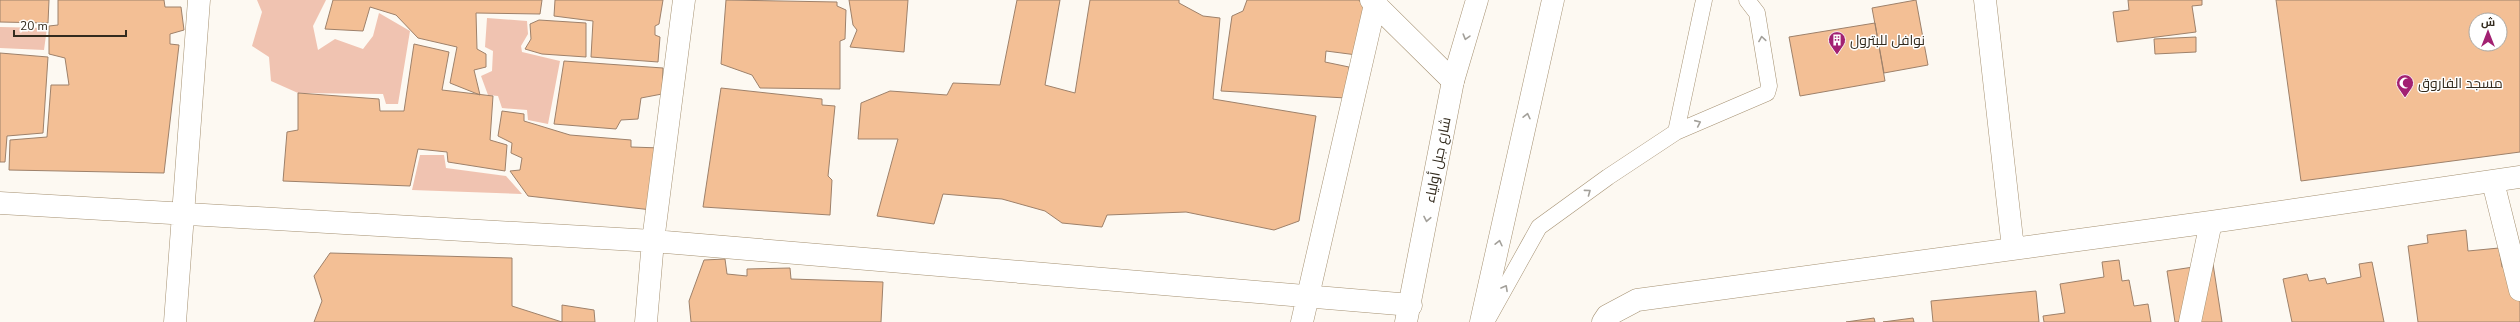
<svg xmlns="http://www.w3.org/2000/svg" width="2520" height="322" viewBox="0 0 2520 322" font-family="'Nunito Sans',Cairo,sans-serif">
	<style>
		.green { fill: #f0c3b1 }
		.building { fill: #f3bf95; stroke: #9e816a; fill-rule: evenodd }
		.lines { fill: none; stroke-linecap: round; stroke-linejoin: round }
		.service-casing { stroke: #a59172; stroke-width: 17 }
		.minor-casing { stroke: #a59172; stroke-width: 23 }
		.primary-casing { stroke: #a59172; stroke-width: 23 }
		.service { stroke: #fff; stroke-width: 16 }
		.minor { stroke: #fff; stroke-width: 22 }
		.primary { stroke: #fff; stroke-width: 22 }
		.oneway { stroke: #a3a09a }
		.labels { text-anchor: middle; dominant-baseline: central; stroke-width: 3; stroke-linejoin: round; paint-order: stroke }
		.poi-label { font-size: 14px; fill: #332b1e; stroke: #fff; text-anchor: start }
		.street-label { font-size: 14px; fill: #332b1e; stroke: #fff }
	</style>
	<rect width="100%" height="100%" fill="#fdf9f2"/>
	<path class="green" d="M257,0H326L313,26L318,50L335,39L363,49L373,36L379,13L410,31L398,104H386L383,94L298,93L271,81L269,57L252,46L262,12Z
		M487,18L527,21L528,34L521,46L522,52L560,61L548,124L528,120L527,110L502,108L498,96L488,95L481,76L492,71L493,51L485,47Z
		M0,27L47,28L44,50L0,48Z
		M420,155H444L446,168L506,176L522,194L412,190Z"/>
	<path class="building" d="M0,0H49L48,23L0,22Z
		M58,0H164L165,7H181L184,30L170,34V44L179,45L164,173L9,170L10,140L47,137L51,85H69L65,58L49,54V26L58,25Z
		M333,0H542L540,14L476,13L477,49L486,54V67L474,70L480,95L450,83L457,47L418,38L396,15L370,7L363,31L325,29Z
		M555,0H663L659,24L655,26V35L660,37L658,62L591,57L593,21L554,16Z
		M726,0L837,2V6L846,10L845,39L840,41V89L760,88L752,75L721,64Z
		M849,0H908L904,52L850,47L857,30L853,25Z
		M1017,0H1060L1045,85L1075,93L1090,0H1179V3L1203,16L1220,18L1213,99L1316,116L1299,221L1274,230L1186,212L1107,215L1102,227L1062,223L1045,211L1002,199L943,194L934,224L877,216L898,139H858L861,103L890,91L947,95L953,83L1000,85Z
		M1247,0H1359L1365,9L1357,55L1326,51L1325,62L1349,67L1346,98L1221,91L1232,16L1243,11Z
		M1916,0L1928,65L1884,73L1872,8Z
		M2128,0H2202V5L2192,6L2196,32L2117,42L2113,12L2129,10Z
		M2276,0H2520V152L2301,181ZM2476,20H2500V44H2476Z
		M539,20L586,23V57L542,54L525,49L531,39L530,24Z
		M1875,23L1885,81L1800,96L1789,37Z
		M2196,37V52L2155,54L2154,39Z
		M414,44L449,52L442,90L493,96L490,140L507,145L505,171L448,162L447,152L418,149L410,186L283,181L287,132L298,130V93L379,99L380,111H404Z
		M0,53L48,57L43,133L7,136L5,162H0Z
		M564,61L663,68L662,94L641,98L638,119L621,120L616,129L554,124Z
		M721,88L822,99V105L835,106L828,176L832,180L830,215L703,207Z
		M502,111L524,114V121L570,135L631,140V147L661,148L652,210L528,196L510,171L520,170L522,158L511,153L512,143L498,136Z
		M2466,230L2468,251L2499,248L2502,267L2520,265V322H2418L2408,246L2428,243L2427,235Z
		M330,253L512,258V306L562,322V305L594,310L595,322H314L322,301L314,276Z
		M725,259L727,274L747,276V269L790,268L791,279L883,282L881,322H691L689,301L704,260Z
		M2119,260L2122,281L2129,280L2134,306L2148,304L2151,322H2044L2043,316L2065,313L2060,284L2104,277L2102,262Z
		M2372,262L2384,322H2292L2283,279L2307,274L2309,281L2325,278L2327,284L2361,277L2359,264Z
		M2213,264L2222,322H2175L2167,271Z
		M2036,291L2039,322H1933L1931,301Z
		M1874,318L1875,322H1846Z
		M1913,318L1914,322H1883Z"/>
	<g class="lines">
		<g class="service-casing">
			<path id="service" d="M1676,132L1704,0
				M1486,322L1539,227L1608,177L1676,132L1767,93L1769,86L1757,13L1747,0"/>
		</g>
		<g class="minor-casing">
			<path id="minor" d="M1371,0L1453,81
				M1985,0L2013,248
				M2493,182L2520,290
				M0,203L653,241L1411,305
				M175,322L199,0
				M646,322L653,241L684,0
				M1302,322L1376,0
				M1603,322L1607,316L1637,300L2211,222L2520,177
				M2190,322L2211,222"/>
		</g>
		<g class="primary-casing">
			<path id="primary" d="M1406,322L1453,81L1477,0
				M1481,322L1553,0"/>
		</g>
		<use href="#service" class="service"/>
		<use href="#minor" class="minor"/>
		<use href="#primary" class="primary"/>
	</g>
	<defs><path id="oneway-chevron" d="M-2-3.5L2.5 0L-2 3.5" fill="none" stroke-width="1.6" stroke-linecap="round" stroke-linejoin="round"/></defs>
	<g class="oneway">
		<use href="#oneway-chevron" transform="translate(1466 37) rotate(106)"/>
		<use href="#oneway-chevron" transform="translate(1762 39) rotate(-99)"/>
		<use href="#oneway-chevron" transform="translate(1527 116) rotate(-77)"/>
		<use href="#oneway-chevron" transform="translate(1698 123) rotate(-24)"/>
		<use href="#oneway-chevron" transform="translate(1588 192) rotate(-36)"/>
		<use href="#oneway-chevron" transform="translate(1427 219) rotate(101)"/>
		<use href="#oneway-chevron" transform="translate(1499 243) rotate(-77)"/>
		<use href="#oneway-chevron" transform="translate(1505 288) rotate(-61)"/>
	</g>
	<defs>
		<g id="building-pin" transform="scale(0.9)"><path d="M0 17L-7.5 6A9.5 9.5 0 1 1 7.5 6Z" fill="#a22172" stroke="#fff"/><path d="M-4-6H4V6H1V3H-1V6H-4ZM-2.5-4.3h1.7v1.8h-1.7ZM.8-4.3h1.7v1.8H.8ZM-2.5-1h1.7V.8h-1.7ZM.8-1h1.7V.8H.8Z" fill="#fff"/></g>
		<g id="mosque-pin" transform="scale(0.9)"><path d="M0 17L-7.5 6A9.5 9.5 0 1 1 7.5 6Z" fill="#a22172" stroke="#fff"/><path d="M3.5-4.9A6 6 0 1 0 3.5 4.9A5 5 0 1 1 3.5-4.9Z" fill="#fff"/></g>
	</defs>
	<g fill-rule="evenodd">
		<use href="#building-pin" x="1837" y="40"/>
		<use href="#mosque-pin" x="2405" y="83"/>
	</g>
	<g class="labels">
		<g class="poi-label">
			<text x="1850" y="40">نوافل للبترول</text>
			<text x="2418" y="83">مسجد الفاروق</text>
		</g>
		<g class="street-label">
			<text transform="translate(1438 160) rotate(-79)">شارع جبل أولياء</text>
		</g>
	</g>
	<g transform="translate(2488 32)"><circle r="19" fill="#ffffff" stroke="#adaaa5"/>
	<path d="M0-3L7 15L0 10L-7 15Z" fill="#a22172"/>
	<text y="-6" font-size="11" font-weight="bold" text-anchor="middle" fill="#332b1e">ش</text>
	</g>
	<path d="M14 30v6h112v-6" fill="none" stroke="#332b1e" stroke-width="2"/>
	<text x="20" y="30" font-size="12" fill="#332b1e" stroke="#ffffff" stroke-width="3" paint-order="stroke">20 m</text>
</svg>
